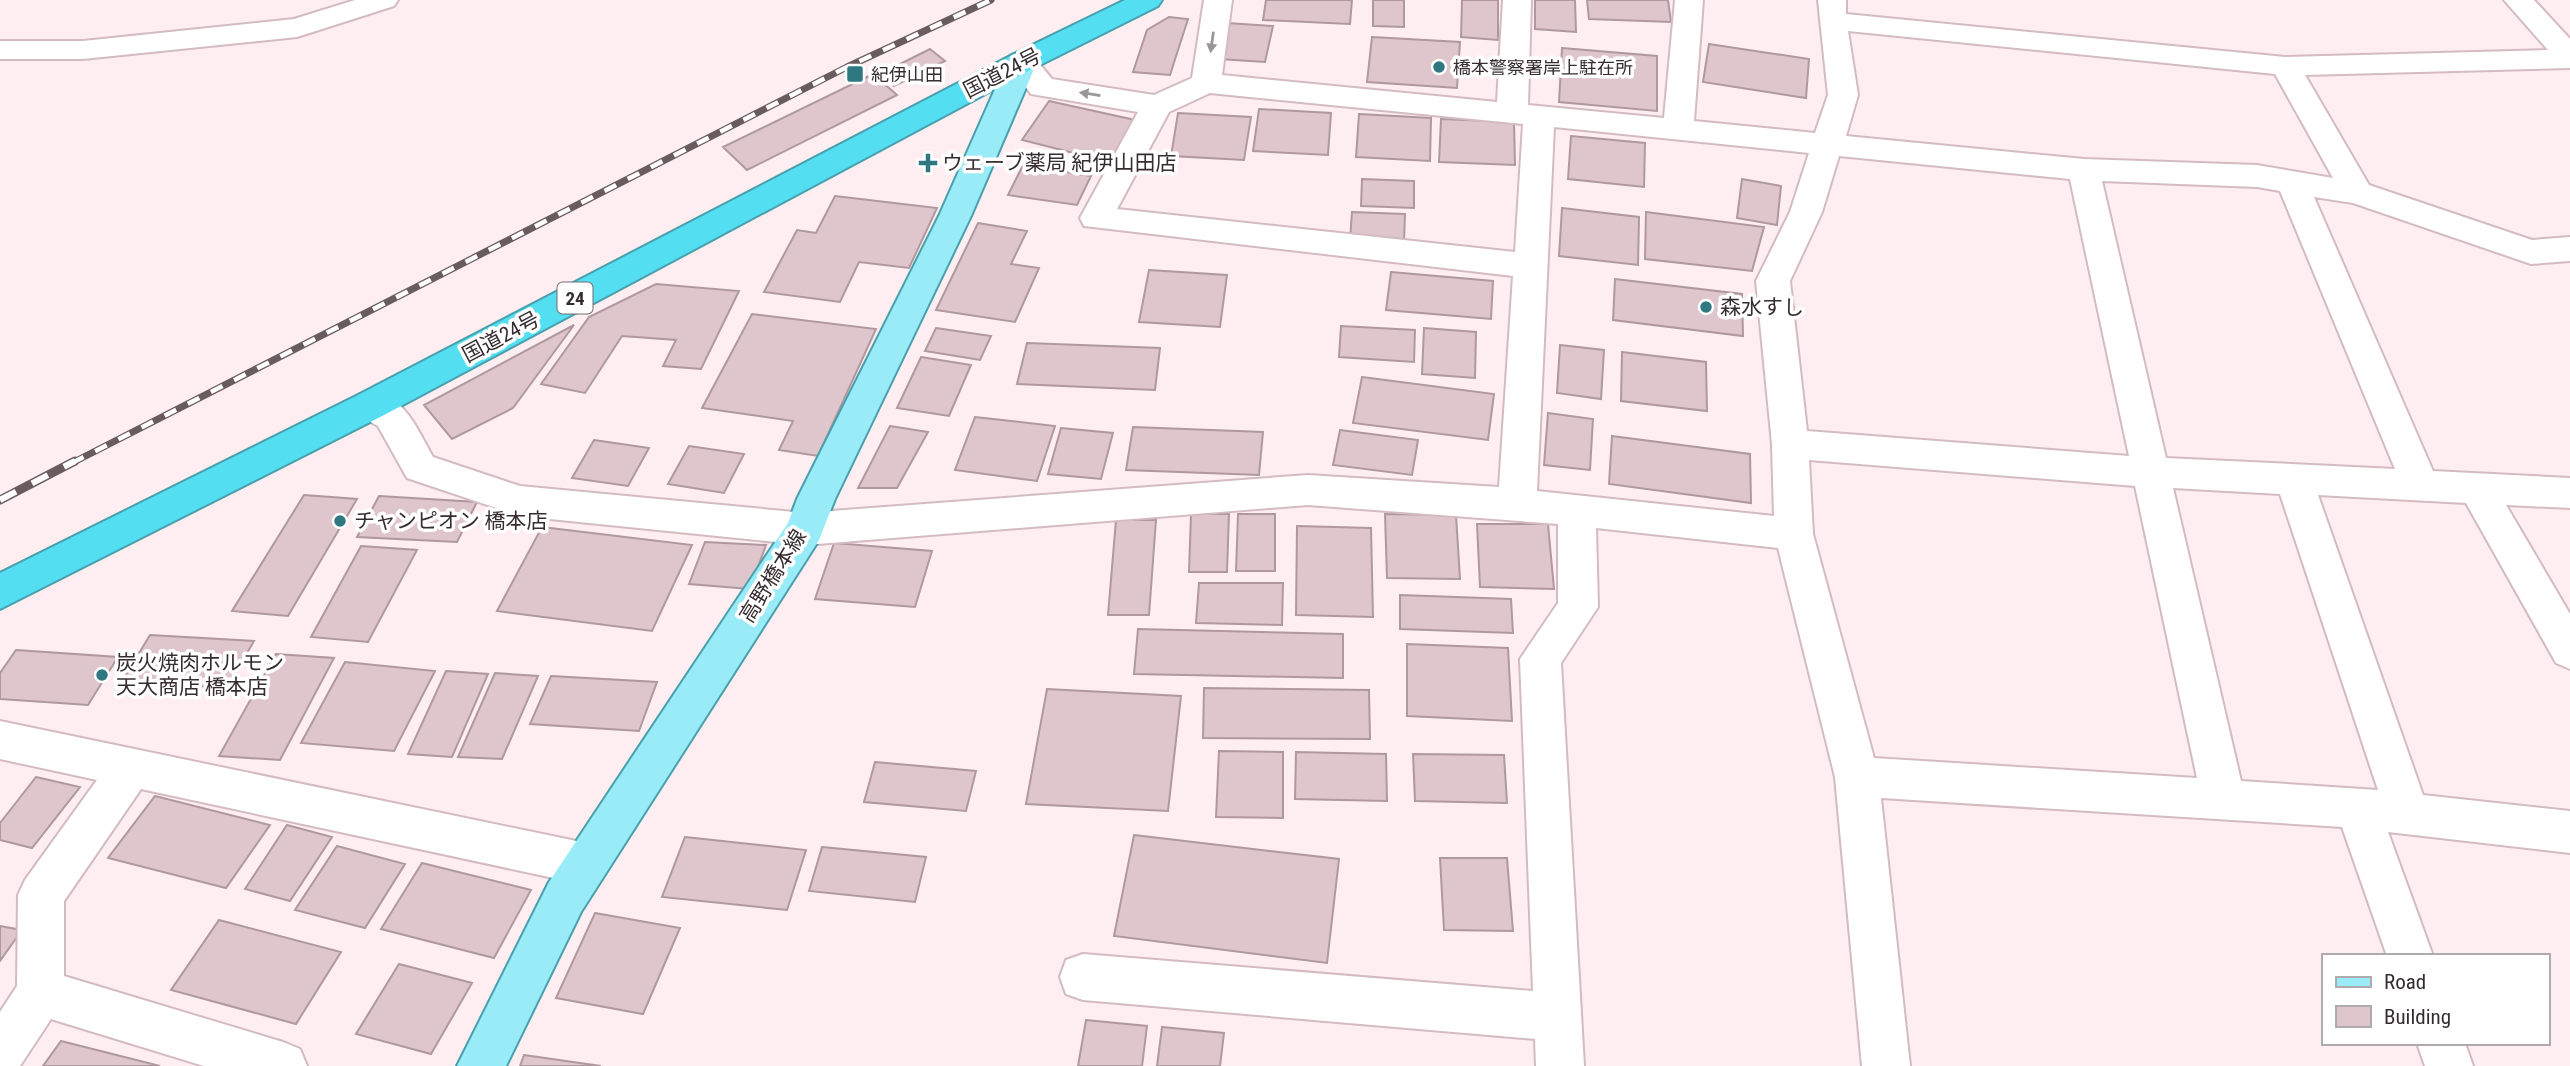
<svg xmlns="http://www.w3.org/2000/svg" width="2570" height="1066" viewBox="0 0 2570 1066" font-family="'Roboto Condensed','Noto Sans JP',sans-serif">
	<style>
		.building { fill: #dfc6cd; stroke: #b0989f; stroke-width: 2 }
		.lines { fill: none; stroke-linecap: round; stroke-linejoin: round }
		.minor-casing { stroke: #d4bbc2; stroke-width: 4 }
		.major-casing { stroke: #49a0ad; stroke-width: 4 }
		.highway-casing { stroke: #49a0ad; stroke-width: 4 }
		.minor { fill: #fff; fill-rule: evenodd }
		.major { fill: #98ebf7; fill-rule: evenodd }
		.highway { fill: #53def1; fill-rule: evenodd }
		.rail-far1-casing { stroke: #685c5f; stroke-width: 7 }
		.rail-casing { stroke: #685c5f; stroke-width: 9 }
		.rail-far1 { stroke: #fff; stroke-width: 4.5; stroke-dasharray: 13; stroke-linecap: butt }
		.rail { stroke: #fff; stroke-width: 6; stroke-dasharray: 18; stroke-linecap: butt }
		.oneway { fill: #9b9698 }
		.poi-dot { fill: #2f7781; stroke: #fff; stroke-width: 2.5 }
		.labels { text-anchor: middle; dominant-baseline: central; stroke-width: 7; stroke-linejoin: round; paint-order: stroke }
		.far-poi-label { font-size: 18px; fill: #372d30; stroke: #fff; text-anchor: start }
		.shield { fill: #fff; stroke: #736c6e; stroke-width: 2 }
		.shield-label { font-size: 19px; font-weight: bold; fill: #372d30 }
		.street-label { font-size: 21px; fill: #372d30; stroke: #fff }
		.poi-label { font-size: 21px; fill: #372d30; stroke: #fff; text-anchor: start }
	</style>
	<rect width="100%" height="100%" fill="#feeef2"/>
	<path class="building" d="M1266,0H1352L1350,24L1263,20Z
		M1373,0H1404V27L1373,26Z
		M1462,0H1498V40L1461,37Z
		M1535,0H1575L1576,32L1535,29Z
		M1587,0H1668L1671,22L1589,19Z
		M1169,17L1188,19L1170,75L1133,72L1147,30Z
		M1227,23L1273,26L1265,62L1219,59Z
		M1372,37L1460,42L1457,88L1367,82Z
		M1709,44L1809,59L1806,98L1703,82Z
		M1562,48L1657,56V111L1559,102Z
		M930,49L945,61L894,86L880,74Z
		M873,74L897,95L747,170L723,147Z
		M1049,101L1135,120L1109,162L1022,140Z
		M1259,109L1331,113L1328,155L1253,151Z
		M1178,113L1251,117L1244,160L1171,156Z
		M1359,114L1431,118L1430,161L1356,157Z
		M1441,119L1514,122L1515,165L1439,162Z
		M1571,136L1645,143L1644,187L1568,179Z
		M1023,165L1091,176L1077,205L1008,195Z
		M1362,179L1414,181V208L1361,206Z
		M1742,179L1781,186L1777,225L1737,218Z
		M835,196L937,208L909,268L859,262L840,302L764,292L797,230L816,233Z
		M1562,208L1639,217L1638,265L1559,256Z
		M1352,212L1405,214L1404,242L1350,240Z
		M1646,212L1764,227L1752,271L1645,259Z
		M978,223L1027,231L1011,264L1039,268L1015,322L936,310Z
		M1149,270L1227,275L1220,327L1139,322Z
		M1391,272L1493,281L1491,319L1386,310Z
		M1615,279L1742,294L1743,336L1613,320Z
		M656,284L739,291L701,369L663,366L676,340L622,336L585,393L541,384L589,317Z
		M752,314L876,329L818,456L779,450L793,421L702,408Z
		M574,325L513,408L452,439L424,405Z
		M1341,326L1415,330L1414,362L1339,357Z
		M936,328L991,336L980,360L925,351Z
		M1424,328L1476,332L1475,378L1422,374Z
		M1027,343L1160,348L1155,390L1017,384Z
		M1560,345L1604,350L1601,399L1557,393Z
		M1622,352L1706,362L1707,411L1621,401Z
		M921,357L971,365L949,416L897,408Z
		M1362,377L1494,394L1488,440L1353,423Z
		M1548,413L1593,419L1590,470L1544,465Z
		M975,417L1055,426L1037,481L955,470Z
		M890,426L928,432L897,488H858Z
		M1133,427L1263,432L1259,475L1126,470Z
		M1061,428L1113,433L1101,479L1048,474Z
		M1340,430L1418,440L1412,475L1333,465Z
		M1612,436L1750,454L1751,503L1609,484Z
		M594,440L649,448L628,486L572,478Z
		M689,446L744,454L724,493L668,484Z
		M304,495L357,499L288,616L232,611Z
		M379,496L477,502L457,542L357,537Z
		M1191,514H1229L1227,572H1189Z
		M1238,514H1275V571H1236Z
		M1385,514L1456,515L1460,579L1387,578Z
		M1116,520H1156L1149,615H1108Z
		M1477,524H1548L1554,589L1480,587Z
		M1297,526L1371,528L1373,617L1296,615Z
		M542,527L692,545L652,631L497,611Z
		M705,542L766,545L750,589L689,584Z
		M834,543L932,551L915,607L815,599Z
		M361,546L417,550L368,642L311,637Z
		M1199,583H1283L1282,625L1196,623Z
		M1400,595L1511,599L1513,633L1400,629Z
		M1138,629L1343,634V678L1134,674Z
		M150,635L254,641L227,688L122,681Z
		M1407,644L1508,648L1512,721L1407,716Z
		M16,650L118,657L88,705L0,699V673Z
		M276,654L334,658L280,760L219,756Z
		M345,662L435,671L394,751L301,743Z
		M446,671L488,674L452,757L408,754Z
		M495,673L538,676L502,759L458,757Z
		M551,676L657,682L639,731L530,724Z
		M1204,688L1369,690L1370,739L1203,738Z
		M1047,689L1181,696L1168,811L1026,804Z
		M1219,751L1283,752V818L1216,817Z
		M1296,752L1386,754L1387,801L1295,799Z
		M1413,754L1504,755L1507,803L1415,801Z
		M875,762L976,771L966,811L864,802Z
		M36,777L80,787L32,848L0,840V823Z
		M155,796L270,825L226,888L108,858Z
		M287,825L332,837L290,901L245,889Z
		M1134,835L1339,859L1327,963L1114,936Z
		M685,837L806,850L787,910L662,897Z
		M337,846L405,864L365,928L295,910Z
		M822,847L926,857L915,902L809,891Z
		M1440,858H1507L1513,931L1444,930Z
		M422,863L531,890L494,958L381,929Z
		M595,913L680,928L643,1014L556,998Z
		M219,920L341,952L296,1024L171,990Z
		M0,926L22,930L0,961Z
		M399,964L472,983L431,1054L356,1034Z
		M1086,1020L1147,1026L1142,1066H1078Z
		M1162,1027L1224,1033L1220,1066H1157Z
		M61,1041L160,1066H43Z
		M524,1055L601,1066H520Z"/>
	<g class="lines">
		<g class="minor-casing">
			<path id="minor" d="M355,0H398L394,6L297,37L83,59H0V41H83L294,19Z
				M1204,0H1232L1222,75L1497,102L1503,0H1531L1528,105L1664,118L1675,0H1703L1694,121L1815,133L1828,95L1818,0H1846V14L2285,57L2548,50L2504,0H2534L2570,39V68L2305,75L2369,185L2532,240L2570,237V261L2531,264L2353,203L2314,197L2433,471L2570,478V508L2506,505L2570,614V669L2556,663L2466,503L2318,495L2423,795L2570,811V853L2388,832L2433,956H2387L2342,827L1881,798L1910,1066H1862L1835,777L1778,548L1596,528L1598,607L1561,663L1584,1066H1536L1535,1039L1083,1000L1066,994L1060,977L1066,960L1083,954L1533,991L1520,659L1558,603V524L1308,505L805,545L520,516L407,478L378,426L358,415L353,405L358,395C399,382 417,429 433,457L520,486L805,513L1308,475L1499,487L1513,276L1084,226L1080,218L1138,112L1031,94L1007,62L1012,55C1033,50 1039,64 1052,79L1154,95L1192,78ZM1848,31L2275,74L2333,178L2257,165L2084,159L1846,136L1858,95ZM1210,93L1523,124L1515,252L1117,209L1169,112ZM1554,127L1809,153L1790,212L1756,281L1772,444L1774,516L1537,491ZM1839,156L2070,179L2129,456L1807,431L1790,281L1822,212ZM2102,181L2257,187L2280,191L2395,469L2166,458ZM1809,460L2135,486L2197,778L1874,758L1813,534ZM2173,488L2280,494L2378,790L2241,781Z
				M0,721L586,843L602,849L608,864L602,879L586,885L141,789L64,901V976L283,1042L300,1049L307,1066H204L51,1019L20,1066H0V1012L17,986L18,895L25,880L97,780L0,759Z
				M2417,1043H2465L2473,1066H2425Z"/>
		</g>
		<g class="major-casing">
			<path id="major" d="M1022,53L1032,55L1037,62L971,216L835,499L819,540L581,912L506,1066H457L549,882L788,523L797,499L939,216L1007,62L1012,55Z"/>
		</g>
		<g class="highway-casing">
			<path id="highway" d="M1125,0H1162L1158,6L1032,69L384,415L0,609V573L358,395L1012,55Z"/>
		</g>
		<use href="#minor" class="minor"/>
		<use href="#major" class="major"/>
		<use href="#highway" class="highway"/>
		<g class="rail-far1-casing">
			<path id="rail-far1" d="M72,463L847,67L991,0"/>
		</g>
		<g class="rail-casing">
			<path id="rail" d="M0,500L75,461"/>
		</g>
		<use href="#rail-far1" class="rail-far1"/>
		<use href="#rail" class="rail"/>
	</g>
	<defs><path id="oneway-solid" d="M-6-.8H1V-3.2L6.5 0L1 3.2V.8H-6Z" transform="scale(1.75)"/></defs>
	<g class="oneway">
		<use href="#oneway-solid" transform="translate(1212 42) rotate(98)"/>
		<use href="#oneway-solid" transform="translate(1090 94) rotate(-171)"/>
	</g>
	<g class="poi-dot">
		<circle cx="1439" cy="67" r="7"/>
		<rect x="846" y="65" width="18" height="18" rx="3.5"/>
		<path d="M924.5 152.5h7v7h7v7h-7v7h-7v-7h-7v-7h7z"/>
		<circle cx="1706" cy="307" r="7"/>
		<circle cx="340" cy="521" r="7"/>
		<circle cx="102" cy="675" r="7"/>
	</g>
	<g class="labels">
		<g class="far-poi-label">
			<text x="1453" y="67">橋本警察署岸上駐在所</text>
			<text x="871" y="74">紀伊山田</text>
		</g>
		<rect class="shield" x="557.5" y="282.5" width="35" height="31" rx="5"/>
		<g class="shield-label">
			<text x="575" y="298">24</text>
		</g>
		<g class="street-label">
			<text transform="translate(1002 73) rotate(-27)">国道24号</text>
			<text transform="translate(501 337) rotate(-28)">国道24号</text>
			<text transform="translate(773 576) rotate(-58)">高野橋本線</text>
		</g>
		<g class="poi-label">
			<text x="942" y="163">ウェーブ薬局 紀伊山田店</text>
			<text x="1720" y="307">森水すし</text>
			<text x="354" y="521">チャンピオン 橋本店</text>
			<text x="116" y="663">炭火焼肉ホルモン<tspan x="116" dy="24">天大商店 橋本店</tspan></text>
		</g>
	</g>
	<rect x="2322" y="954" width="228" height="91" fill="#ffffff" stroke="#afabac" stroke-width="2"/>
	<rect x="2336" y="977" width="35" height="10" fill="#98ebf7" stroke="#afabac" stroke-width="2"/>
	<text x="2384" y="989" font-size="21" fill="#372d30">Road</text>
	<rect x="2336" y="1006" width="35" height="21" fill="#dfc6cd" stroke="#afabac" stroke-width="2"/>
	<text x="2384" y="1024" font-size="21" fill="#372d30">Building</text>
</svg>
